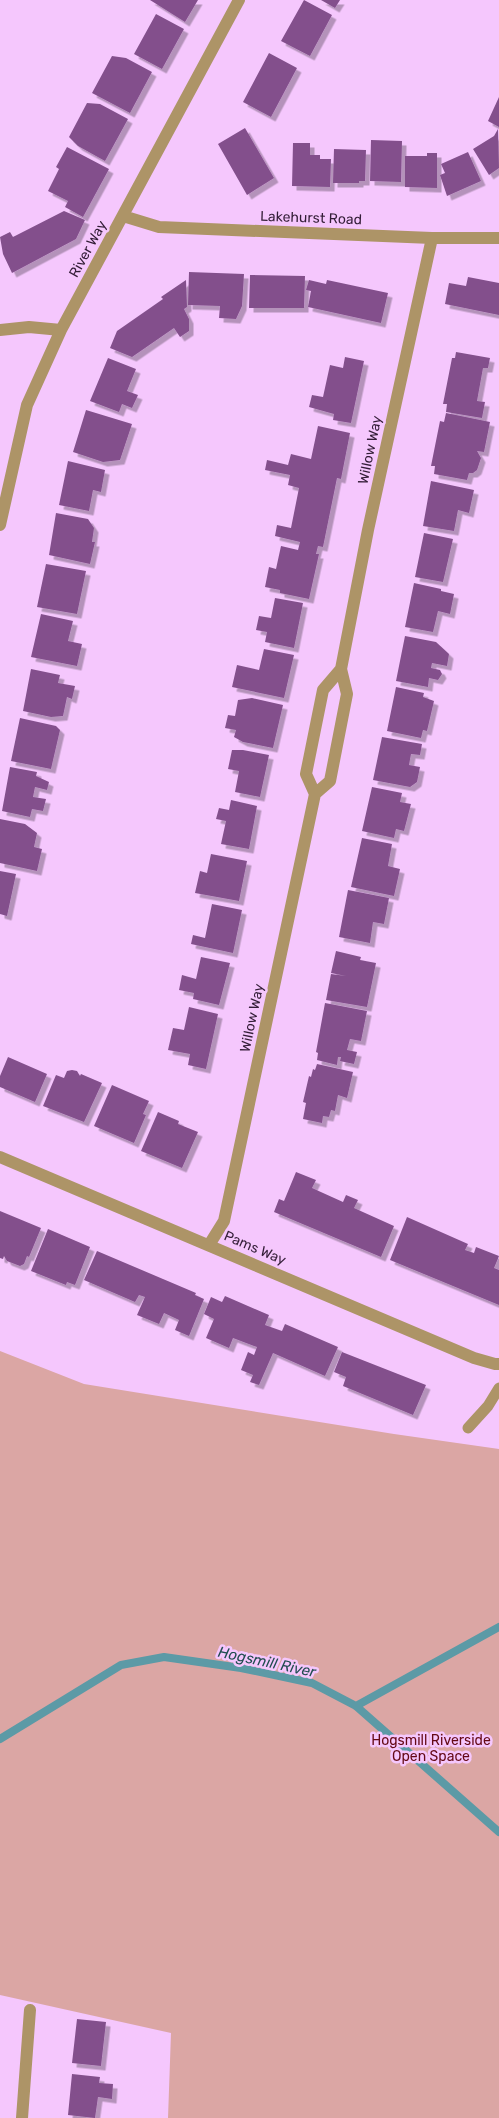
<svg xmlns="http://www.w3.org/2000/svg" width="499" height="2118" viewBox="0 0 499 2118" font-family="Rubik,sans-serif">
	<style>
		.green { fill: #dba6a4 }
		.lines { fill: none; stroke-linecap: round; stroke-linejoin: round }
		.stream { stroke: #5c9aa6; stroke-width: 8 }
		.building { fill: #83508c; filter: url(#shadow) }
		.lane { stroke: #ad9467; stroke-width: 11 }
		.street { stroke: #ad9467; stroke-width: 12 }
		.labels { text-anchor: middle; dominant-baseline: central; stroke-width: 5; stroke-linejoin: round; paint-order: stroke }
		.street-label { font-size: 14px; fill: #331d37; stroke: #f5c7fd }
		.park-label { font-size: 14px; fill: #640915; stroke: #f5c7fd }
		.water-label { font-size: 15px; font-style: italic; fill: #214d50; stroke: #f5c7fd }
	</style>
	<defs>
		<filter id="shadow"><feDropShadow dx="4.5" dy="4.5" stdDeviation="0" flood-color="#0004"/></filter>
	</defs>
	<rect width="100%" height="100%" fill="#f5c7fd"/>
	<path class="green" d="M0,1351L84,1384L394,1434L499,1449V2118H168L171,2033L0,1995Z"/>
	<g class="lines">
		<path class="stream" d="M356,1706L499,1627
			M0,1739L121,1665L164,1657L241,1668L312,1683L356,1706L499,1832"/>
	</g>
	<path class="building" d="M150,0H198L185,22Z
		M304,0L332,15L310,56L281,41Z
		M321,0H340L335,8Z
		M156,14L184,29L162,69L134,54Z
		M269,53L297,68L271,117L243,102Z
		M112,56L126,58L152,72L130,113L92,93Z
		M499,97V127L488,121Z
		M87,103L100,104L128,119L105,161L78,146L69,137Z
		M245,128L274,178L247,195L218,144Z
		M498,129L499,168L489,175L473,149L494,136Z
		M371,140L402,141L401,182L370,181Z
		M293,143H310V155H320V159H331L330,187L292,186Z
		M67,147L109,169L83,217L65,207L68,201L48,191L59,169L56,167Z
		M334,149L366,150L365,181H359V183H333Z
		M468,152L481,181L447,196L440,175L445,173L441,164Z
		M427,153H437V188L405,187V156H427Z
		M64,211L85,220L76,239L12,273L3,254L0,237L10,232L13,237Z
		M189,272L244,274L242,306L236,319L219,318L220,306L188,305Z
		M250,275L305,276L304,308H249Z
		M468,277L499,283V315L445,304L449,283L466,286Z
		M186,280L187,307L184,309L189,319V331L180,337L174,328L132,357L110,348L117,331L163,299L161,297Z
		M309,280L326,284L327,280L388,293L381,323L308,307L311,291L306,290Z
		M456,352L490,358L488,368H483L477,401L485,402L482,418L446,412L447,404H443L452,358H455Z
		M345,357L364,361L351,423L333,420L334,414L309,407L312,395L323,397L330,365L343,368Z
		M108,358L136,369L127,391L138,395L132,408L122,404L119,412L90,401Z
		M86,410L132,424L120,460L103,462L73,452Z
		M446,413L490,422L484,452L477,451L481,458L477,470L473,473H469L467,480L434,474L435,466H431L440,421L444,422Z
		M318,426L350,433L341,479L337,478L323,547L318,546L316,554H319L309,599L280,593V590L265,587L269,567L276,569L281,546L298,550L300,542L275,536L277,525L291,528L299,488L288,485L290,475L265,470L267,460L288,465L291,454L311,459Z
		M68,461L105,470L101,492L93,490L89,511L59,505Z
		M431,481L474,490L469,513L458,510L454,531L423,526Z
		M56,513L88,519L94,528L92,542H95L90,564L49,555Z
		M424,533L453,539L443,582L415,577Z
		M46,564L86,571L77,614L37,607Z
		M414,583L441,589V591L454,594L450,614L438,611L433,632L405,627Z
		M275,598L303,603L294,648L265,642L267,632L256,630L259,616L271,618Z
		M41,614L73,621L68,641L82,644L77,666L31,657Z
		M405,636L436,642L449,654L447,666L432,663L431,668L440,670L442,674L438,680L429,678L428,687L396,681Z
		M264,649L294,655L284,698L232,687L237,665L259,670Z
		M31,669L60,675L58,683L75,686L72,699L67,697L63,716L51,717L23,711Z
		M396,687L424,693L423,697L434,701L427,731L423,730L421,738L387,731Z
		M252,698L283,705L273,748L243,742L234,737L236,730L225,728L228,715L235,716L238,700Z
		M20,718L56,726L60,730L51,769L11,761Z
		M382,737L422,744L420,755L411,754L409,765L420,767L417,782L410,787L373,780Z
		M232,750H243L269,755L260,797L235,792L239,771L228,769Z
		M10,767L37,772L36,776L49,782L47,790L35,787L33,797L46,799L43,811L32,809L30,817L2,811Z
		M372,787L402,793L400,802L411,804L404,831L396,829L394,838L362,831Z
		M231,800L257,806L249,849L221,844L226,821L216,819L219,808L229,810Z
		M0,819L25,824L37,833L34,847L42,849L37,871L0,863Z
		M362,838L392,844L388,866L400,869L394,896L351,887Z
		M211,854L247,861L239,901L195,893L200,871L207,873Z
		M0,871L16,874L7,916L0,914Z
		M348,890L389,898L384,924L373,922L370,943L339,937Z
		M212,904L242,910L233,953L191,944L193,935L205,938Z
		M336,951L361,957L360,960L376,963L367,1007L326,1000L331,974L346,976L331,973Z
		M201,957L230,963L219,1005L193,999L194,993L179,990L182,975L196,979Z
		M325,1003L367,1011L361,1041L350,1039L347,1050L357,1052L354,1064L340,1061L341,1057H338L337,1065L317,1060L318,1053L316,1052Z
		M189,1007L218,1014L206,1069L188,1065L190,1054L168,1050L173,1028L184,1030Z
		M8,1057L47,1074L35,1102L0,1087V1076Z
		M317,1064L353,1072L347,1098L338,1095L335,1111L331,1110L329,1117L323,1116L322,1123L303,1119L306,1103L303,1102L309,1076L311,1077L313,1069L315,1070Z
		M72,1070L77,1071L80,1076L81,1074L102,1083L84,1122L43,1106L56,1075L64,1078L67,1071Z
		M112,1085L149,1101L143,1114L146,1115L134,1143L94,1126Z
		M158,1112L179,1121L178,1124L198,1132L182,1168L141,1151Z
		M296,1172L316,1180L312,1188L343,1202L346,1195L358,1200L354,1208L394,1226L381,1257L274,1212L279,1199L284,1201Z
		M0,1211L41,1228L29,1257L27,1256L24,1264L20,1266L7,1261L4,1256L3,1259L0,1258Z
		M407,1217L468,1244L465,1250L474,1253L476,1247L499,1256L494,1268L499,1270V1305L390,1260Z
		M48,1229L90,1247L75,1285L67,1282L66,1285L31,1271Z
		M97,1251L196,1293L195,1295L204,1299L189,1336L175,1330L179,1320L164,1313L159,1324L137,1315L145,1297L139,1295L135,1302L84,1280Z
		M225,1296L269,1315L265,1325L282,1331L285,1324L338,1347L325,1376L273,1353L259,1385L250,1382L253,1375L241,1370L248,1352L254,1355L257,1347L233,1338L229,1348L206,1338L214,1319L204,1314L211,1297L222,1302Z
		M342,1352L426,1385L413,1415L343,1386L346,1377L334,1372Z
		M77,2019L106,2022L101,2066L72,2063Z
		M72,2074L100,2077L99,2083L113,2084L112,2099L98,2097L95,2118L68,2115Z"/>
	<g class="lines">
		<path class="lane" d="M468,1428L488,1406L499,1388"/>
		<path class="street" d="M123,216L159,227L432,238H499
			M0,330L29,327L61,330
			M0,525L27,405L61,330L239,0
			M315,794L330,781L347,694L341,669L368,530L432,238
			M0,1157L474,1358L495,1364H499
			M209,1245L224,1221L315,794L306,774L323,690L341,669
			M22,2118L30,2010"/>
	</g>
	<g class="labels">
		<g class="street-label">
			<text transform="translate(311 218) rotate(2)">Lakehurst Road</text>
			<text transform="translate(88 249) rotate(-61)">River Way</text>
			<text transform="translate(370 450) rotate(-78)">Willow Way</text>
			<text transform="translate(252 1018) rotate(-78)">Willow Way</text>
			<text transform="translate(255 1248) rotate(23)">Pams Way</text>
		</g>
		<g class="park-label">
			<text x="431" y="1740">Hogsmill Riverside<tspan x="431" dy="16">Open Space</tspan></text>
		</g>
		<g class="water-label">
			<text transform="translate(267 1662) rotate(12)">Hogsmill River</text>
		</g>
	</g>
</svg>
